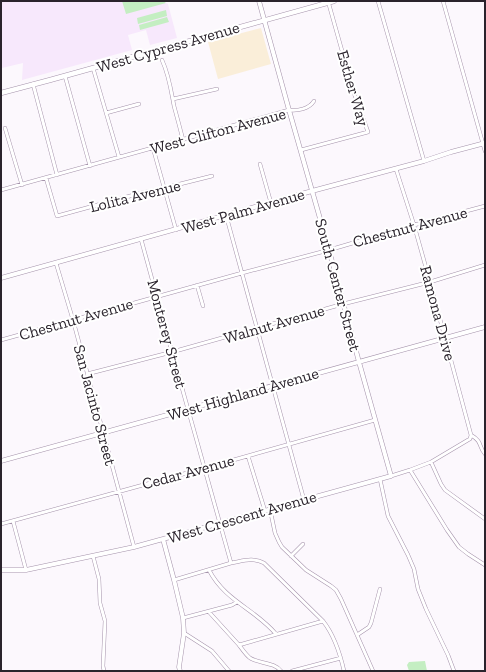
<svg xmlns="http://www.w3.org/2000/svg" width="486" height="672" viewBox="0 0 486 672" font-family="'Zilla Slab',serif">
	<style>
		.commercial { fill: #faeed9 }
		.built { fill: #f7e8fc }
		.green { fill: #c4eec2 }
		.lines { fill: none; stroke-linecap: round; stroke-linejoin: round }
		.minor-casing { stroke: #a593ab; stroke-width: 4 }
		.tertiary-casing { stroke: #a593ab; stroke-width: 5 }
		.secondary-casing { stroke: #a593ab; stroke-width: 5.5 }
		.minor { stroke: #fff; stroke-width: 3 }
		.tertiary { stroke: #fff; stroke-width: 4 }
		.secondary { stroke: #fff; stroke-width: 4.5 }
		.labels { text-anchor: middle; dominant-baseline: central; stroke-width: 4; stroke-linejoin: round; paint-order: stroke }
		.street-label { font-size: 16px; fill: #2a232c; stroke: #fff }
	</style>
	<rect width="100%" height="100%" fill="#fcf8fd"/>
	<path class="commercial" d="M261,28L271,64L218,79L208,42Z"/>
	<path class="built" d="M1,1H163L168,4L177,38L150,45L146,30L128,35L132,50L22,80L23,63L2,68L1,66Z"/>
	<path class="green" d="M122,1H163L166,3L126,14Z
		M166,10L167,16L138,24L137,18Z
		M167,17L169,22L140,30L139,25Z
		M425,661L427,671H409L407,665L409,662Z"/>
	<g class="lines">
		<g class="minor-casing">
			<path id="minor" d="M378,1L424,161
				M443,1L485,151
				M162,60C169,75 171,90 174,106C177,117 180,128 183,140
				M93,68L119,157
				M65,76L90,166
				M33,84L57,175
				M173,99L217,89
				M106,113L139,104
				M5,128L22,185
				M153,148L176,230
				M301,150L368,132L353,90L328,1
				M260,164L271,203
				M396,169L414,225L430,282L471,435C483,442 478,446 485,454
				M46,178L57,216L141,193L164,188L212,176
				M1,190L289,110C298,111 309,109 314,101
				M226,215L304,500
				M141,239L172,352L231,563C243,561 253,557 264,563L323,621C334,635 340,653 344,671
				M56,263L73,320L134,547
				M197,285L203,306
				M1,340L242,273L329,250L414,225L485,206
				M87,374L172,352L343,304L430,282L485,265
				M248,456L265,511
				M431,462L441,484L445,490L485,519
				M410,470L447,530L459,547L468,554L485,565
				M391,476L410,470L431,462L468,440L470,439L471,435
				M380,479L388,516L408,555L414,569L418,589L426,609L448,655L454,671
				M270,509L275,533L279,542L282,547L306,570L331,586L336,590L341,599L373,671
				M13,521L26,570
				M1,524L205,468L375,420
				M93,556L99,579L100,603L105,621L103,666L104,671
				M291,556L303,544
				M209,570C225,601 255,609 276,634
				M174,580L231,563
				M209,612L239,645L323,621
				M183,618L232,605L237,602
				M184,633L212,651L229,671
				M357,635L369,627L371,623L380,589
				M239,645C242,649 246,655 250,658C260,664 274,662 281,671
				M292,671L341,658"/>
		</g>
		<g class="tertiary-casing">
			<path id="tertiary" d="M1,278L312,191L424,161L451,152L485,143
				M1,461L485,327
				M163,539L174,580L183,618L184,633L179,667L180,671
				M1,570H26L134,547L391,476L359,362L329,250L289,110L259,1"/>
		</g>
		<g class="secondary-casing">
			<path id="secondary" d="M1,93L50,80L334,1"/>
		</g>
		<use href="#minor" class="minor"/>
		<use href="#tertiary" class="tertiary"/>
		<use href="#secondary" class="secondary"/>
	</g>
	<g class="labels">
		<g class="street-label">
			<text transform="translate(168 47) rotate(-16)">West Cypress Avenue</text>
			<text transform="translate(353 88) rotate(74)">Esther Way</text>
			<text transform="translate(218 131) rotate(-15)">West Clifton Avenue</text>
			<text transform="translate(135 196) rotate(-14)">Lolita Avenue</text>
			<text transform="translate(243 211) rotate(-16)">West Palm Avenue</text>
			<text transform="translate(410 227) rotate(-15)">Chestnut Avenue</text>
			<text transform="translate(338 285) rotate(75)">South Center Street</text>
			<text transform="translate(438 313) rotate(75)">Ramona Drive</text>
			<text transform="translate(76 319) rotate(-16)">Chestnut Avenue</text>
			<text transform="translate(274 324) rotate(-16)">Walnut Avenue</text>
			<text transform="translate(167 334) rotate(75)">Monterey Street</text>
			<text transform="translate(243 394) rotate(-16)">West Highland Avenue</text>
			<text transform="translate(95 405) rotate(75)">San Jacinto Street</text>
			<text transform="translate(188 472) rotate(-15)">Cedar Avenue</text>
			<text transform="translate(242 517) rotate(-16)">West Crescent Avenue</text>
		</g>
	</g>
	<rect width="486" height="672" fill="none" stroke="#2a232c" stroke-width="4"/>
</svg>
